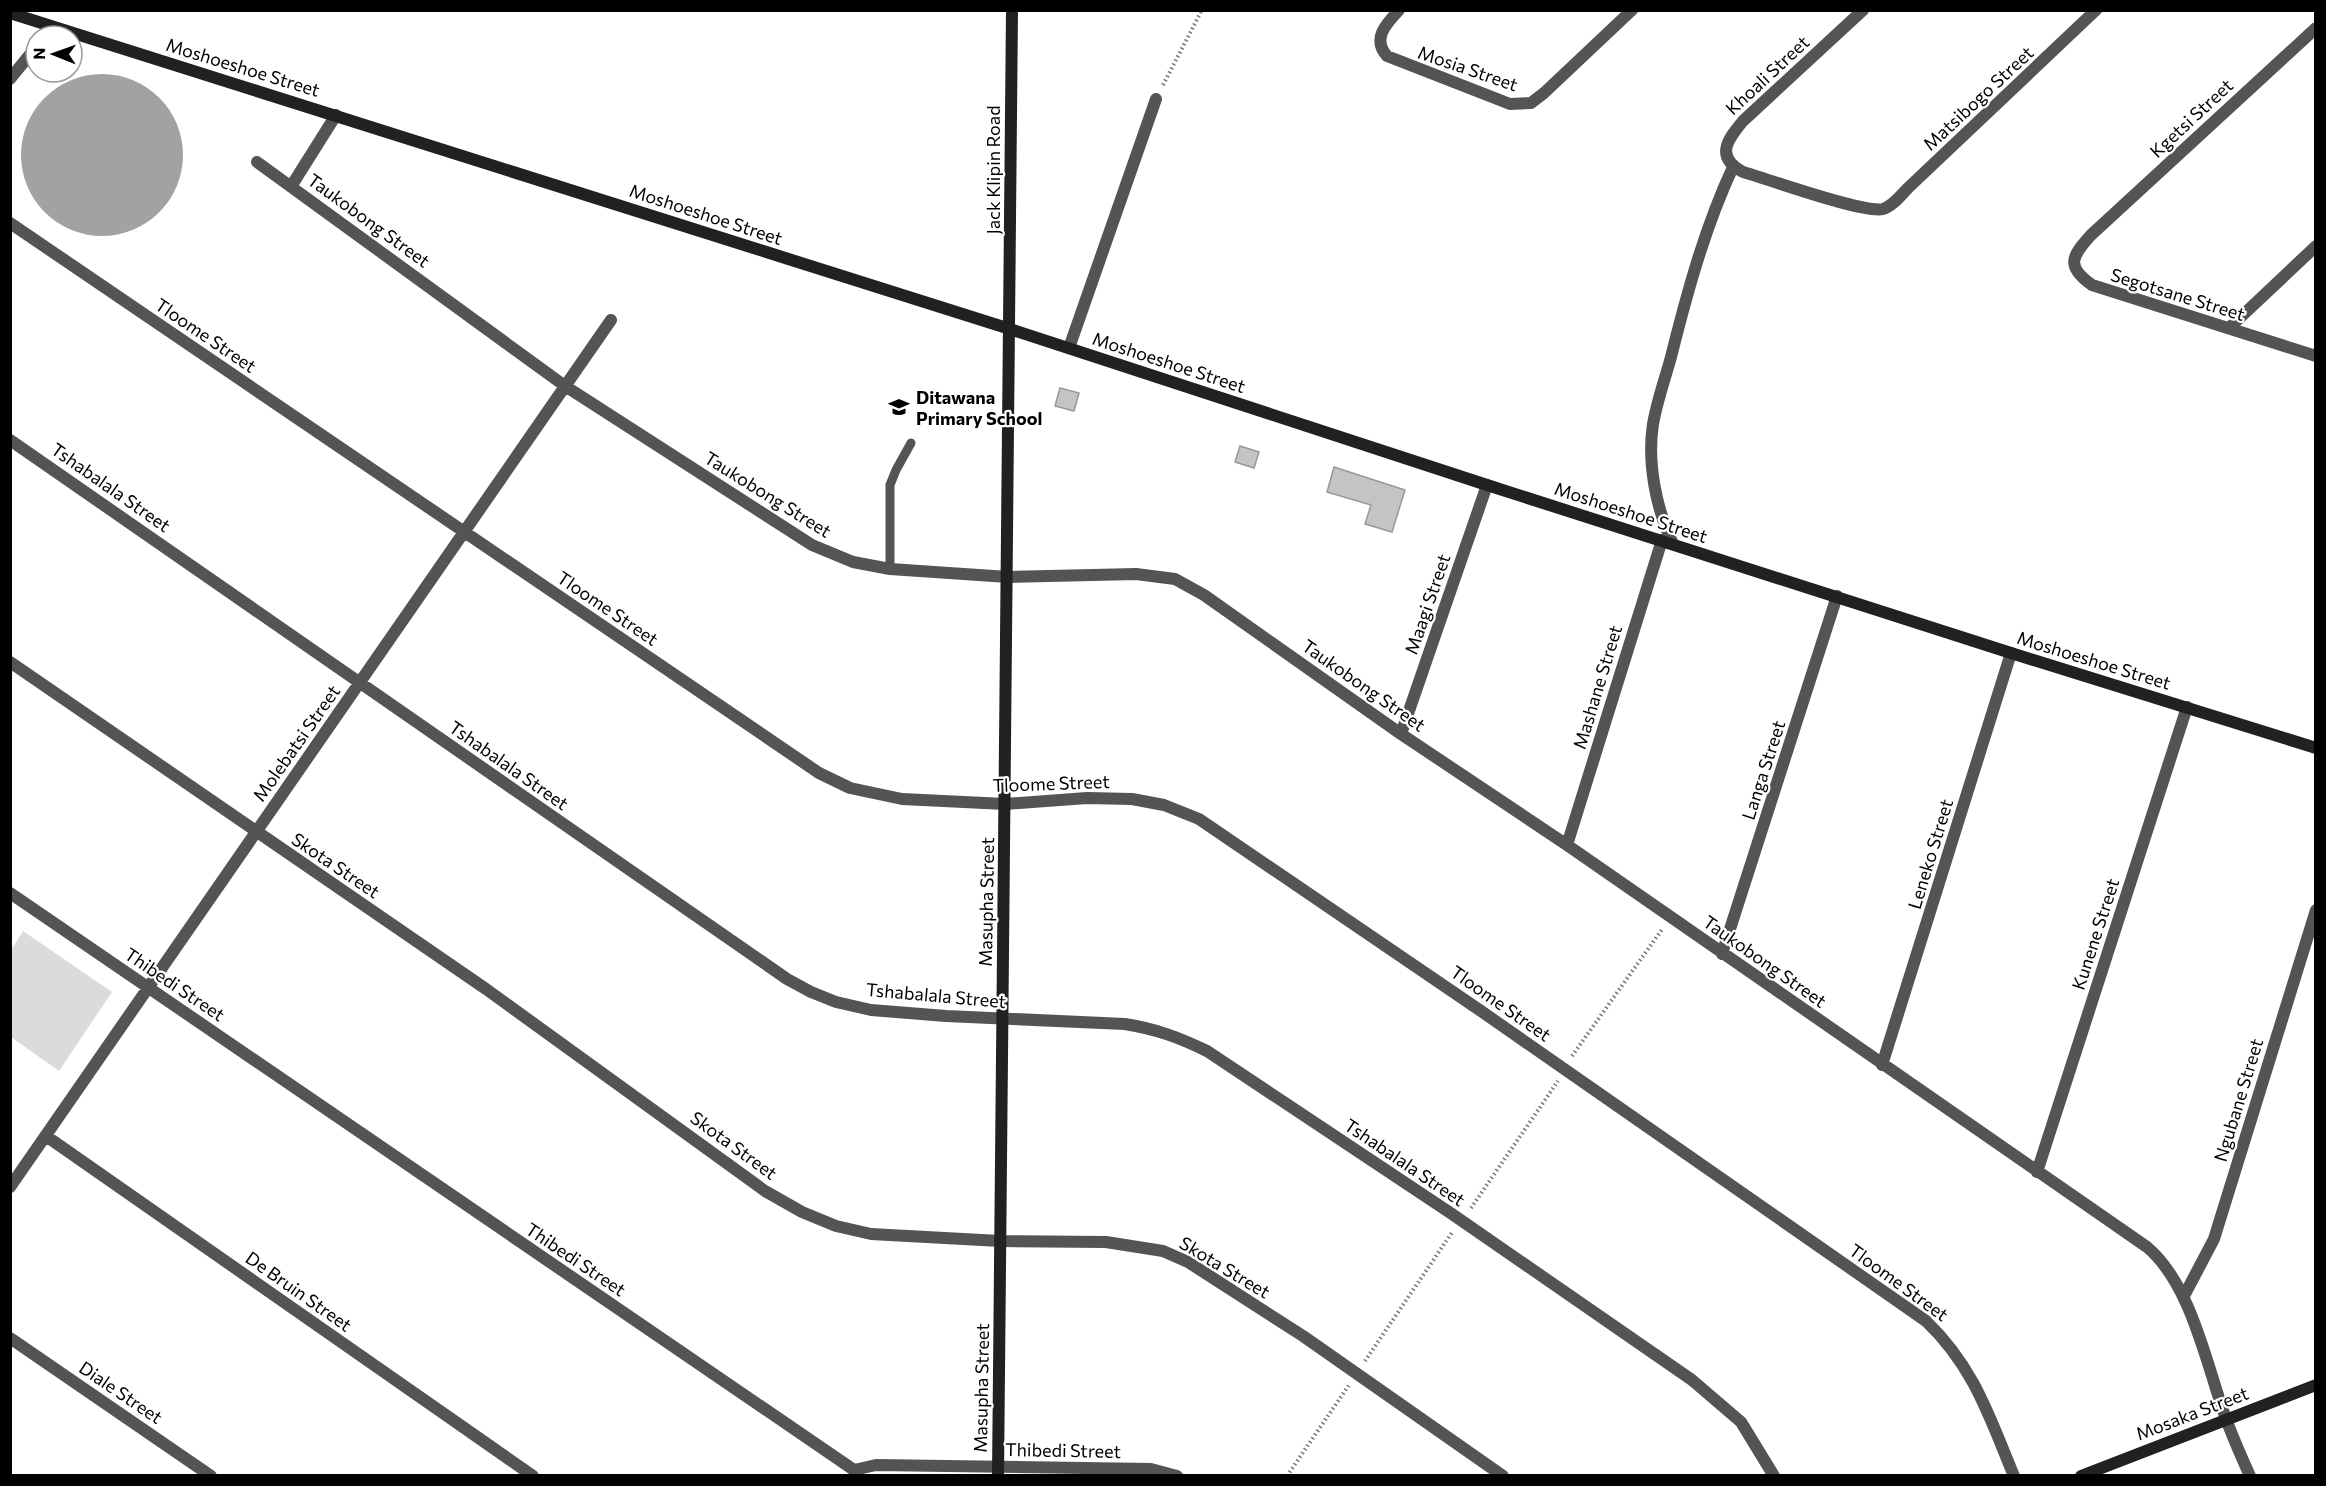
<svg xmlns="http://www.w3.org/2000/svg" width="2326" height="1486" viewBox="0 0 2326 1486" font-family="Commissioner,sans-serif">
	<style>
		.green { fill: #dbdbdb }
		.water { fill: #a2a2a2 }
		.building { fill: #c4c4c4; stroke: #989898; stroke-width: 1.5 }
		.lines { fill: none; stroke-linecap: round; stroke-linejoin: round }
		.path { stroke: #767676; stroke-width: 4; stroke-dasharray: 1.5 3; stroke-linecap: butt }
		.lane { stroke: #545454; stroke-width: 9 }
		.street { stroke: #545454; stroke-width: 12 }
		.secondary { stroke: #212121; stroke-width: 12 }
		.labels { text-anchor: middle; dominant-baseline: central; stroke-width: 4.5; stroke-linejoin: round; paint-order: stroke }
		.street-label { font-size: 18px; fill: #000; stroke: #fff }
		.poi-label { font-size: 18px; font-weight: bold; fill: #000; stroke: #fff; text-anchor: start }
	</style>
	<rect width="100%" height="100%" fill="#fff"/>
	<path class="green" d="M23,931L112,992L59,1071L11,1037V950Z"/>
	<path class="water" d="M21 155a81 81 0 1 1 162 0a81 81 0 1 1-162 0Z"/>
	<path class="building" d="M1060,388L1079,393L1074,411L1055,406Z
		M1240,446L1259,452L1254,468L1235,462Z
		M1334,467L1405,490L1392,532L1365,524L1371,505L1327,492Z"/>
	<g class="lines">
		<path class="path" d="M1163,85L1202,10
			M1572,1056L1663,928
			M1471,1208L1558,1081
			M1365,1361L1453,1231
			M1287,1476L1349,1385"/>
		<path class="lane" d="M890,569V485L896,470L911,443"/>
		<path class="street" d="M1399,10C1385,25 1372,39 1387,56L1510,104L1531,103L1544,93L1632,10
			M1863,10L1743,121C1728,139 1714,157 1743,172C1768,179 1864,214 1883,209C1893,206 1901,195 1908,188L2096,10
			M2316,28L2091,235C2072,256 2065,266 2092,285L2316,356
			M10,79L36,47
			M257,162L565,386L812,545L853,562L890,569L1008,577L1136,574L1175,579L1204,595L1401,734L1567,845L2147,1247C2191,1284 2206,1363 2225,1416C2232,1436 2241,1456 2250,1476
			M292,185L336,115
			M10,223L819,773L850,788L902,799L1005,804L1087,798L1132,799L1164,805L1199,819L1481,1011L1926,1321C1974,1367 1989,1416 2014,1476
			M2229,328L2316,246
			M1069,348L1156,99
			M10,440L787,979L811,992L836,1002L871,1010L946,1016L1125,1024C1156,1029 1178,1037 1207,1051L1452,1214L1692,1380L1741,1422L1774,1476
			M1673,544C1656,509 1647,462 1653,424C1657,401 1665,379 1671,357C1687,293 1705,227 1733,167
			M10,662L486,989L765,1191L802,1212L836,1226L871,1234L1000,1241L1106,1242L1163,1251L1188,1262L1303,1336L1503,1476
			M1401,734L1487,485
			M1567,845L1662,540
			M10,893L854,1470L876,1465L1151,1469L1177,1476
			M1722,954L1837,596
			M1882,1065L2011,653
			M46,1136L533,1476
			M2037,1172L2187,707
			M10,1187L611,320
			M2184,1296L2214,1239L2316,910
			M10,1338L211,1476"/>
		<path class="secondary" d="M10,13L1010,329L1487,485L2011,653L2316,748
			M998,1476L1012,10
			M2081,1476L2316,1385"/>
	</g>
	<defs>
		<g id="school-bare" transform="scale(1.62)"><path d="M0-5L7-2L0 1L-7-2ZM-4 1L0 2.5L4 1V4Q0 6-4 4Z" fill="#000" stroke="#fff" stroke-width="2.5" paint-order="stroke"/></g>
	</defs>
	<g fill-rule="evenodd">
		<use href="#school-bare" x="899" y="407"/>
	</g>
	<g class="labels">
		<g class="street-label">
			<text transform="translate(243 67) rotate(17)">Moshoeshoe Street</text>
			<text transform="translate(1468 68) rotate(19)">Mosia Street</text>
			<text transform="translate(1767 75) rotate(-43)">Khoali Street</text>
			<text transform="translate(1978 98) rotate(-43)">Matsibogo Street</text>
			<text transform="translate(2191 118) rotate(-43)">Kgetsi Street</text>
			<text transform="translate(993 170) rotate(-90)">Jack Klipin Road</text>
			<text transform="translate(706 214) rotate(18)">Moshoeshoe Street</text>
			<text transform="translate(369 220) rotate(36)">Taukobong Street</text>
			<text transform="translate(2178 294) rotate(17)">Segotsane Street</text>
			<text transform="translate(206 335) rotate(34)">Tloome Street</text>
			<text transform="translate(1169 362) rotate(18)">Moshoeshoe Street</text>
			<text transform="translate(111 487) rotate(35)">Tshabalala Street</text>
			<text transform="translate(768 494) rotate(32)">Taukobong Street</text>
			<text transform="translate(1631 512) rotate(18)">Moshoeshoe Street</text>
			<text transform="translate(1427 604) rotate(-71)">Maagi Street</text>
			<text transform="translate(608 608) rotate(34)">Tloome Street</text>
			<text transform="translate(2094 660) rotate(17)">Moshoeshoe Street</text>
			<text transform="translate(1364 685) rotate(35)">Taukobong Street</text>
			<text transform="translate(1597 687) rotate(-73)">Mashane Street</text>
			<text transform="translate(296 743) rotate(-55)">Molebatsi Street</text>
			<text transform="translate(509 765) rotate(35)">Tshabalala Street</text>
			<text transform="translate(1763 770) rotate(-72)">Langa Street</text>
			<text transform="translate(1051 783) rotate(-2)">Tloome Street</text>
			<text transform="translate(1930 854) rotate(-73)">Leneko Street</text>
			<text transform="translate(336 865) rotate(34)">Skota Street</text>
			<text transform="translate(986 902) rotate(-89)">Masupha Street</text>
			<text transform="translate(2095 934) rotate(-72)">Kunene Street</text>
			<text transform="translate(1765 961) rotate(35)">Taukobong Street</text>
			<text transform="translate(175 984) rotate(34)">Thibedi Street</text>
			<text transform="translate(936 995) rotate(5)">Tshabalala Street</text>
			<text transform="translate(1501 1003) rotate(35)">Tloome Street</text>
			<text transform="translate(2238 1100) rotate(-73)">Ngubane Street</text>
			<text transform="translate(734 1145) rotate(36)">Skota Street</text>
			<text transform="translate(1405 1162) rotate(34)">Tshabalala Street</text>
			<text transform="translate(576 1259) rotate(34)">Thibedi Street</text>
			<text transform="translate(1225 1267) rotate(31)">Skota Street</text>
			<text transform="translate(1899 1282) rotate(36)">Tloome Street</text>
			<text transform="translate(299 1291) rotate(35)">De Bruin Street</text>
			<text transform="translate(981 1388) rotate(-89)">Masupha Street</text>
			<text transform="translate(121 1392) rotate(34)">Diale Street</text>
			<text transform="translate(2192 1413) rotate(-21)">Mosaka Street</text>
			<text transform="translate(1063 1450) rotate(1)">Thibedi Street</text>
		</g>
		<g class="poi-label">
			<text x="916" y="397">Ditawana<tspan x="916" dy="21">Primary School</tspan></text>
		</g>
	</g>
	<rect width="2326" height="1486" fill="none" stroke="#000000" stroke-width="24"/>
	<g transform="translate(54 54) rotate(271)"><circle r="28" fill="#ffffff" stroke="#999999" stroke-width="1.5"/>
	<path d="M0-4.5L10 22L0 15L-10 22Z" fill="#000000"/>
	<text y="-9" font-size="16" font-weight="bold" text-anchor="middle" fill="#000000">N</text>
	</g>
</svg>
